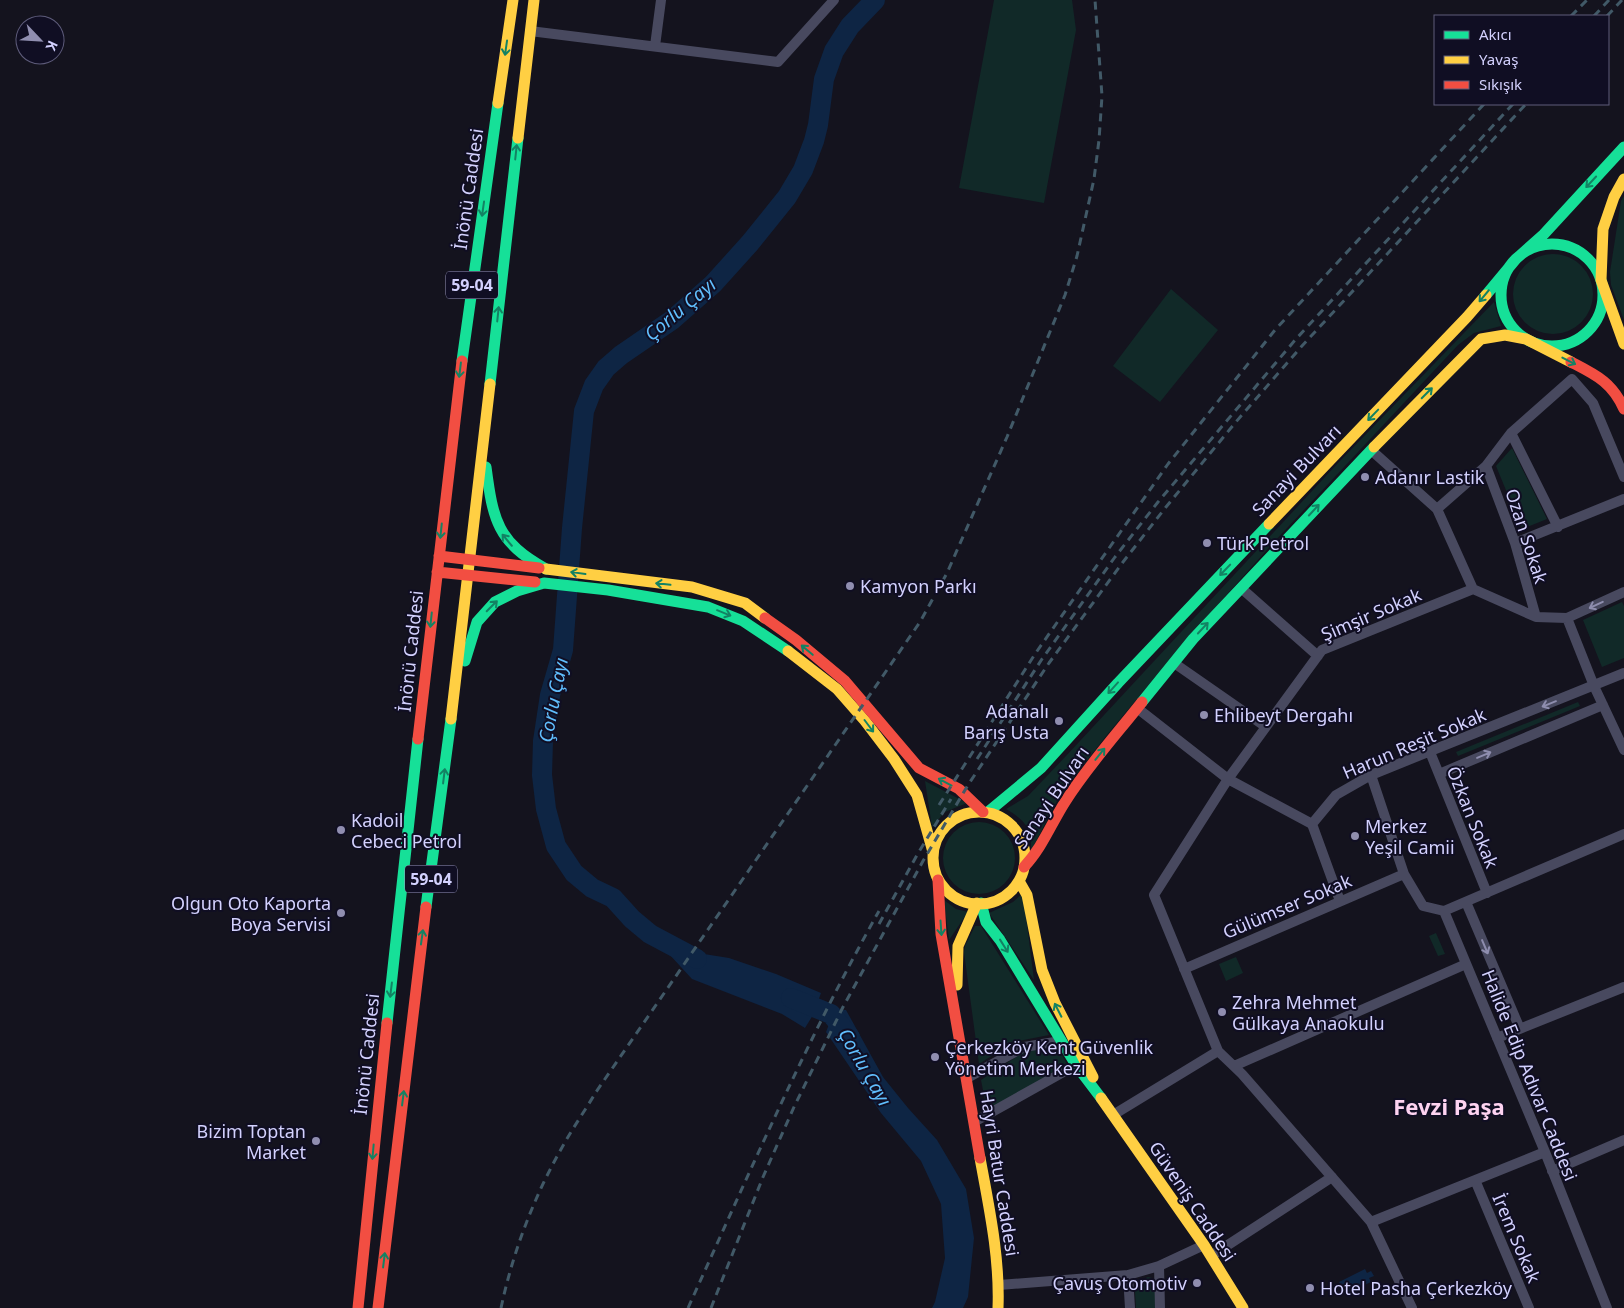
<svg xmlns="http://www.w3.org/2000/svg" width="1624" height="1308" viewBox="0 0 1624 1308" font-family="'Noto Sans',sans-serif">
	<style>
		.green { fill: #112928 }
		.water { fill: #0e2544 }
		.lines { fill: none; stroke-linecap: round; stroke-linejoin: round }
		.river { stroke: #0e2544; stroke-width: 20 }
		.street { stroke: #48495f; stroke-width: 10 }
		.fast { stroke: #16e098; stroke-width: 11 }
		.slow { stroke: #ffcf43; stroke-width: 11 }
		.jam { stroke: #f24e42; stroke-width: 11 }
		.rail { stroke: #415967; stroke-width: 3; stroke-dasharray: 8 6; stroke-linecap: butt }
		.oneway { stroke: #138263 }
		.oneway2 { stroke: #8e8dae }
		.poi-dot { fill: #908eb0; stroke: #100e23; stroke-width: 2 }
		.labels { text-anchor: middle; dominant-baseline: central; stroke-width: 4; stroke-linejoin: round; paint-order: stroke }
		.shield { fill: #100e23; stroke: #9896bc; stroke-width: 1 }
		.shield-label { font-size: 16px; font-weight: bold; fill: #d3d1fe }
		.street-label { font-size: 18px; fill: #d3d1fe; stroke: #100e23 }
		.poi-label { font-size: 18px; fill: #d3d1fe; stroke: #100e23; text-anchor: start }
		.water-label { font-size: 19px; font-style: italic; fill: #60befd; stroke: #100e23 }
		.district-label { font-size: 22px; font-weight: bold; fill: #fed3f1; stroke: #100e23 }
	</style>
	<rect width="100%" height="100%" fill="#14131e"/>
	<path class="green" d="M994,0H1072L1076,30L1044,203L959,188Z
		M1624,196V320L1611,285L1610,272L1621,201Z
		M1513 294a40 40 0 1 1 80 0a40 40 0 1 1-80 0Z
		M1171,289L1218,330L1160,402L1113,366Z
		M1494,302L1501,326L1474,333L1458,345L1274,542L1187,639L1106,736L1059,797L1031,851C1032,828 1025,820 1006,809L1028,796L1066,756L1338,463Z
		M1512,448L1547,519L1522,529L1496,466Z
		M1622,602L1624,606V658L1602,667L1583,620Z
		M1578,702L1580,706L1458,756L1456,752Z
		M925,781L967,803L945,812L932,827Z
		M943 858a36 36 0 1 1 72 0a36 36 0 1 1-72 0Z
		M1023,893L1034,980L989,913L1013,902Z
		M944,900L956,909L968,912L949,940Z
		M975,926H981L1049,1035L1013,1042L979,1064L964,952L965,946Z
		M1436,933L1445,954L1438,956L1429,936Z
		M1236,957L1243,973L1226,981L1219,964Z
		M1037,1049L1059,1050L1067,1064L987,1111L981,1080L1022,1053Z
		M1148,1277L1152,1278L1155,1291V1308H1136L1135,1292L1137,1282Z"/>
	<path class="water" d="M675,946L679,950L729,958L776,974L821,993L813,1015L805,1028L782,1014L692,979L669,954V950Z
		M842,1010H846L883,1077L908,1108L937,1140L966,1189L974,1238L968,1297L963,1308H932L935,1302L945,1258L941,1204L921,1161L881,1113L826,1032L831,1019Z
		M1365,1269L1367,1273L1371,1271L1374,1276L1369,1278L1371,1282L1345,1294L1339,1282Z"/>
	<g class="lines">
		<path class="river" d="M697,959L650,934L632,919L613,898L592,888L574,873L556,846L546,809L542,775L543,741L550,695L563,650L572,528L584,411L594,385L606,368L621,355L672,320L713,284L750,243L787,197L803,170L814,141L818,125L824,79L834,51L850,26L875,0
			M791,998L831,1014L850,1037"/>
		<path class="street" d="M530,31L778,62L834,0
			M655,46L661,0
			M1511,433L1558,527
			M1371,450L1437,509L1473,589
			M1486,466L1515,543L1536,617
			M1437,509L1486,466L1511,433L1572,379L1593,403L1624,477
			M1515,543L1624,499
			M1241,588L1318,656
			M1567,618L1594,686L1624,750
			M1174,663L1266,727
			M1137,708L1228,779L1312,824L1336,795L1371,775L1624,673
			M1430,752L1487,893
			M1439,774L1603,705
			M1371,775L1404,874L1423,906L1444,911L1545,1152L1607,1308
			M1312,824L1340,901
			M1466,902L1520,1029
			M1444,911L1624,834
			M1184,969L1404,874
			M1497,1038L1624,987
			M1234,1066L1466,964
			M967,1078L1024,1047L1061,1041
			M1113,1115L1218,1051
			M974,1122L1076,1065
			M1552,1171L1624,1140
			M1475,1180L1529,1308
			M1371,1222L1545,1152
			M1211,1256L1332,1177
			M1159,1266L1160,1308
			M1128,1275L1130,1308
			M999,1285L1128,1275L1159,1266L1204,1245
			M1412,1308L1371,1222L1242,1074L1218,1051L1154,895L1228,779L1322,650L1473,589L1536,617L1567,618L1624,592"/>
		<path class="fast" d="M1501 295a51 51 0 1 1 102 0a51 51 0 1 1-102 0Z
			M1486,295L1516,259L1544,234L1624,147
			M462,361L498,103
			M490,384L518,138
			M486,467C493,520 497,542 546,569
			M544,583L608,590L708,607L743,621L788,651
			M465,661L477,622L495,602L517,591L544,583
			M1142,702L1193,639L1374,447
			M988,812L1041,768L1118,683L1269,524
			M981,903L986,922L1000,940L1076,1065L1101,1098
			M426,907L451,719
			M387,1023L418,739"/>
		<path class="slow" d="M498,103L513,0
			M518,138L534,0
			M1624,179L1614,197L1603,229L1601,280L1624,344
			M1374,447L1481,339L1505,335L1526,339L1571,362
			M1269,524L1467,317L1486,295
			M546,569L692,587L745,603L765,618
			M788,651L837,689L865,721L894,759L917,795L933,852
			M451,719L490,384
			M933 858a46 46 0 1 1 92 0a46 46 0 1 1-92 0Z
			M1019,881L1027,895L1042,970L1055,1003L1093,1077
			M957,985L958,946L977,903
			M1101,1098L1204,1245L1243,1308
			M980,1158C989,1207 1000,1258 998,1308"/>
		<path class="jam" d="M1571,362C1596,375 1612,382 1624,409
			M439,556L539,568
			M437,572L535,582
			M765,618L796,640L845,681L919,768L959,789L983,812
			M418,739L462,361
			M1024,867C1042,848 1051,824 1065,802C1087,767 1116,735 1142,702
			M938,880L941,934L980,1158
			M358,1308L387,1023
			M378,1308L426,907"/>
		<path class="rail" d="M1571,16L1587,0
			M1594,16L1609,0
			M1607,16L1622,0
			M977,759L1042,659L1115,557L1158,502L1296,339L1513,104
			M939,805L1035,654L1168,464L1275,330L1484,104
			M879,924L917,855L951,799
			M501,1308C513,1251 535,1194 564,1144C574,1126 586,1109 596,1092L920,622L947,573L1007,437L1065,295L1077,256L1094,179L1099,140L1102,96L1095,0
			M688,1308C749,1174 807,1039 879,911
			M711,1308L763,1177L794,1107L843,1007L923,861L968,785L1049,663L1123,562L1166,507L1235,423L1301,347L1526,104"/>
	</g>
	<defs><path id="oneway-shaft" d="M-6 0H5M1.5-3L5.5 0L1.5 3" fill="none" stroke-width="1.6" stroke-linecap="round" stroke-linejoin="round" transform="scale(1.25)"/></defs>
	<g class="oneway">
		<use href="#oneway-shaft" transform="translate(506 48) rotate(98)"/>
		<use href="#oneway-shaft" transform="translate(516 152) rotate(-84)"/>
		<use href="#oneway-shaft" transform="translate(1591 182) rotate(133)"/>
		<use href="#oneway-shaft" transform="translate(483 209) rotate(98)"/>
		<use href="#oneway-shaft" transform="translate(1484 296) rotate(130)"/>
		<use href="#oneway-shaft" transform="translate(498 314) rotate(-84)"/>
		<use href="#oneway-shaft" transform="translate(1569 361) rotate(27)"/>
		<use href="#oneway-shaft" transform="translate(460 370) rotate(97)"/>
		<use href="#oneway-shaft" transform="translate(1427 393) rotate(-45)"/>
		<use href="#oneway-shaft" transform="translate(1373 415) rotate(134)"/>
		<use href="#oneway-shaft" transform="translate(1314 510) rotate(-47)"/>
		<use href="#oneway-shaft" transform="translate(441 531) rotate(96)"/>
		<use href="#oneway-shaft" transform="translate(507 540) rotate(-130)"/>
		<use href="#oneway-shaft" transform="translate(1225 570) rotate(134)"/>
		<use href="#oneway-shaft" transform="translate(578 573) rotate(-172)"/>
		<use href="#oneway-shaft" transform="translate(663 584) rotate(-174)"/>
		<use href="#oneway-shaft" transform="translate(492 606) rotate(-45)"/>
		<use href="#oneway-shaft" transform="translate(724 613) rotate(22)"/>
		<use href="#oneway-shaft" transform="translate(431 620) rotate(96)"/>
		<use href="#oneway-shaft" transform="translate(1203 628) rotate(-47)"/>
		<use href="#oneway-shaft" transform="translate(807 650) rotate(-140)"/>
		<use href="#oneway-shaft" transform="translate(1113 688) rotate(132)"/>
		<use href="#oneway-shaft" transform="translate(869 726) rotate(53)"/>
		<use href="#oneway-shaft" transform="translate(1100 754) rotate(-51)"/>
		<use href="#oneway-shaft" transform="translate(444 776) rotate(-83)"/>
		<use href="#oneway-shaft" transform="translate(945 782) rotate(-152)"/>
		<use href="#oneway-shaft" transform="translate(941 928) rotate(86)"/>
		<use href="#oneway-shaft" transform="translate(422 937) rotate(-82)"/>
		<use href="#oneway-shaft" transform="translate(1004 946) rotate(58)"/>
		<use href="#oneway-shaft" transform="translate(391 990) rotate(97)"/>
		<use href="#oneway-shaft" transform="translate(1058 1010) rotate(-117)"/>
		<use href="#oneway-shaft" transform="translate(403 1098) rotate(-83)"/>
		<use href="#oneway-shaft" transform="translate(373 1152) rotate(95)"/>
		<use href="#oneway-shaft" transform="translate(384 1260) rotate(-83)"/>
	</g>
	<g class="oneway2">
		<use href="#oneway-shaft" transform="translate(1596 605) rotate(155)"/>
		<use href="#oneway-shaft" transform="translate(1549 704) rotate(158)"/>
		<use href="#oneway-shaft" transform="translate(1484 755) rotate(-23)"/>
		<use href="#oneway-shaft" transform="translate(1485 947) rotate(67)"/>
	</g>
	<g class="poi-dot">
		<circle cx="1365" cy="477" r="5"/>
		<circle cx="1207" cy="543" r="5"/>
		<circle cx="850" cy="586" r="5"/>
		<circle cx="1204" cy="715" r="5"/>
		<circle cx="1059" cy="721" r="5"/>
		<circle cx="341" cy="830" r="5"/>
		<circle cx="1355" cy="836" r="5"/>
		<circle cx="341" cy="913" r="5"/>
		<circle cx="1222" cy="1012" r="5"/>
		<circle cx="935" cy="1057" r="5"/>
		<circle cx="316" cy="1141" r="5"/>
		<circle cx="1197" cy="1283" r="5"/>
		<circle cx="1310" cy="1288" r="5"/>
	</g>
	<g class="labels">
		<g class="shield">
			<rect x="446" y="271.5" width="52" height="27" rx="4"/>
			<rect x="405" y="865.5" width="52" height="27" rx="4"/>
		</g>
		<g class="shield-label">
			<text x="472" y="285">59-04</text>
			<text x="431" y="879">59-04</text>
		</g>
		<g class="street-label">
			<text transform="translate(468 189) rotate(-82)">İnönü Caddesi</text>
			<text transform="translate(1296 470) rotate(-46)">Sanayi Bulvarı</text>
			<text transform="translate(1527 536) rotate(72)">Ozan Sokak</text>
			<text transform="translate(1371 614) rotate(-23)">Şimşir Sokak</text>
			<text transform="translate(410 651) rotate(-84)">İnönü Caddesi</text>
			<text transform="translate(1414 743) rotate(-23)">Harun Reşit Sokak</text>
			<text transform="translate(1051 797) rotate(-56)">Sanayi Bulvarı</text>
			<text transform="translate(1473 817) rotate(68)">Özkan Sokak</text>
			<text transform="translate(1287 906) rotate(-23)">Gülümser Sokak</text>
			<text transform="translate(366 1054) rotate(-84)">İnönü Caddesi</text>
			<text transform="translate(1530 1075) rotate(68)">Halide Edip Adıvar Caddesi</text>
			<text transform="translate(1000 1173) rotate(81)">Hayri Batur Caddesi</text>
			<text transform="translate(1193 1201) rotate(56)">Güveniş Caddesi</text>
			<text transform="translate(1517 1238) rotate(67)">İrem Sokak</text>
		</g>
		<g class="poi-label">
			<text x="1375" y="477">Adanır Lastik</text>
			<text x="1217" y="543">Türk Petrol</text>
			<text x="860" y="586">Kamyon Parkı</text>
			<text x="1049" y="711" text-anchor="end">Adanalı<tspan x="1049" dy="21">Barış Usta</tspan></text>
			<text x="1214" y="715">Ehlibeyt Dergahı</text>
			<text x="351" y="820">Kadoil<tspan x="351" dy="21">Cebeci Petrol</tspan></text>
			<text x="1365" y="826">Merkez<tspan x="1365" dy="21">Yeşil Camii</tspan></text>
			<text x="331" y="903" text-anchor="end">Olgun Oto Kaporta<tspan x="331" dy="21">Boya Servisi</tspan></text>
			<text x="1232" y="1002">Zehra Mehmet<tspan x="1232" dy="21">Gülkaya Anaokulu</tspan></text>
			<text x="945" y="1047">Çerkezköy Kent Güvenlik<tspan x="945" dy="21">Yönetim Merkezi</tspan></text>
			<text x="306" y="1131" text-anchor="end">Bizim Toptan<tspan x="306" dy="21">Market</tspan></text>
			<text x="1187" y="1283" text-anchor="end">Çavuş Otomotiv</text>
			<text x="1320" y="1288">Hotel Pasha Çerkezköy</text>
		</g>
		<g class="water-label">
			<text transform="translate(680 309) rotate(-40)">Çorlu Çayı</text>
			<text transform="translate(553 700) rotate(-79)">Çorlu Çayı</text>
			<text transform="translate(865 1067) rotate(60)">Çorlu Çayı</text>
		</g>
		<g class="district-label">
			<text x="1449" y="1106">Fevzi Paşa</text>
		</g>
	</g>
	<rect x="1434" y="15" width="175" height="90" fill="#100e23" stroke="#5e5c7b"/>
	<rect x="1444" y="31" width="25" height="8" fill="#16e098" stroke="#5e5c7b"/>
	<text x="1479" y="40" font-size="15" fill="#d3d1fe">Akıcı</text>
	<rect x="1444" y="56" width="25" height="8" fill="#ffcf43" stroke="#5e5c7b"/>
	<text x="1479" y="65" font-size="15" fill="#d3d1fe">Yavaş</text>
	<rect x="1444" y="81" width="25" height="8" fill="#f24e42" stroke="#5e5c7b"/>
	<text x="1479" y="90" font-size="15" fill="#d3d1fe">Sıkışık</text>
	<g transform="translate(40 40) rotate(115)"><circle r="24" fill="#100e23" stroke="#5e5c7b"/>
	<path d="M0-4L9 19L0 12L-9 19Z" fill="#908eb0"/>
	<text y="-8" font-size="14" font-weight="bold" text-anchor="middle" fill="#d3d1fe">K</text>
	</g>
</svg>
